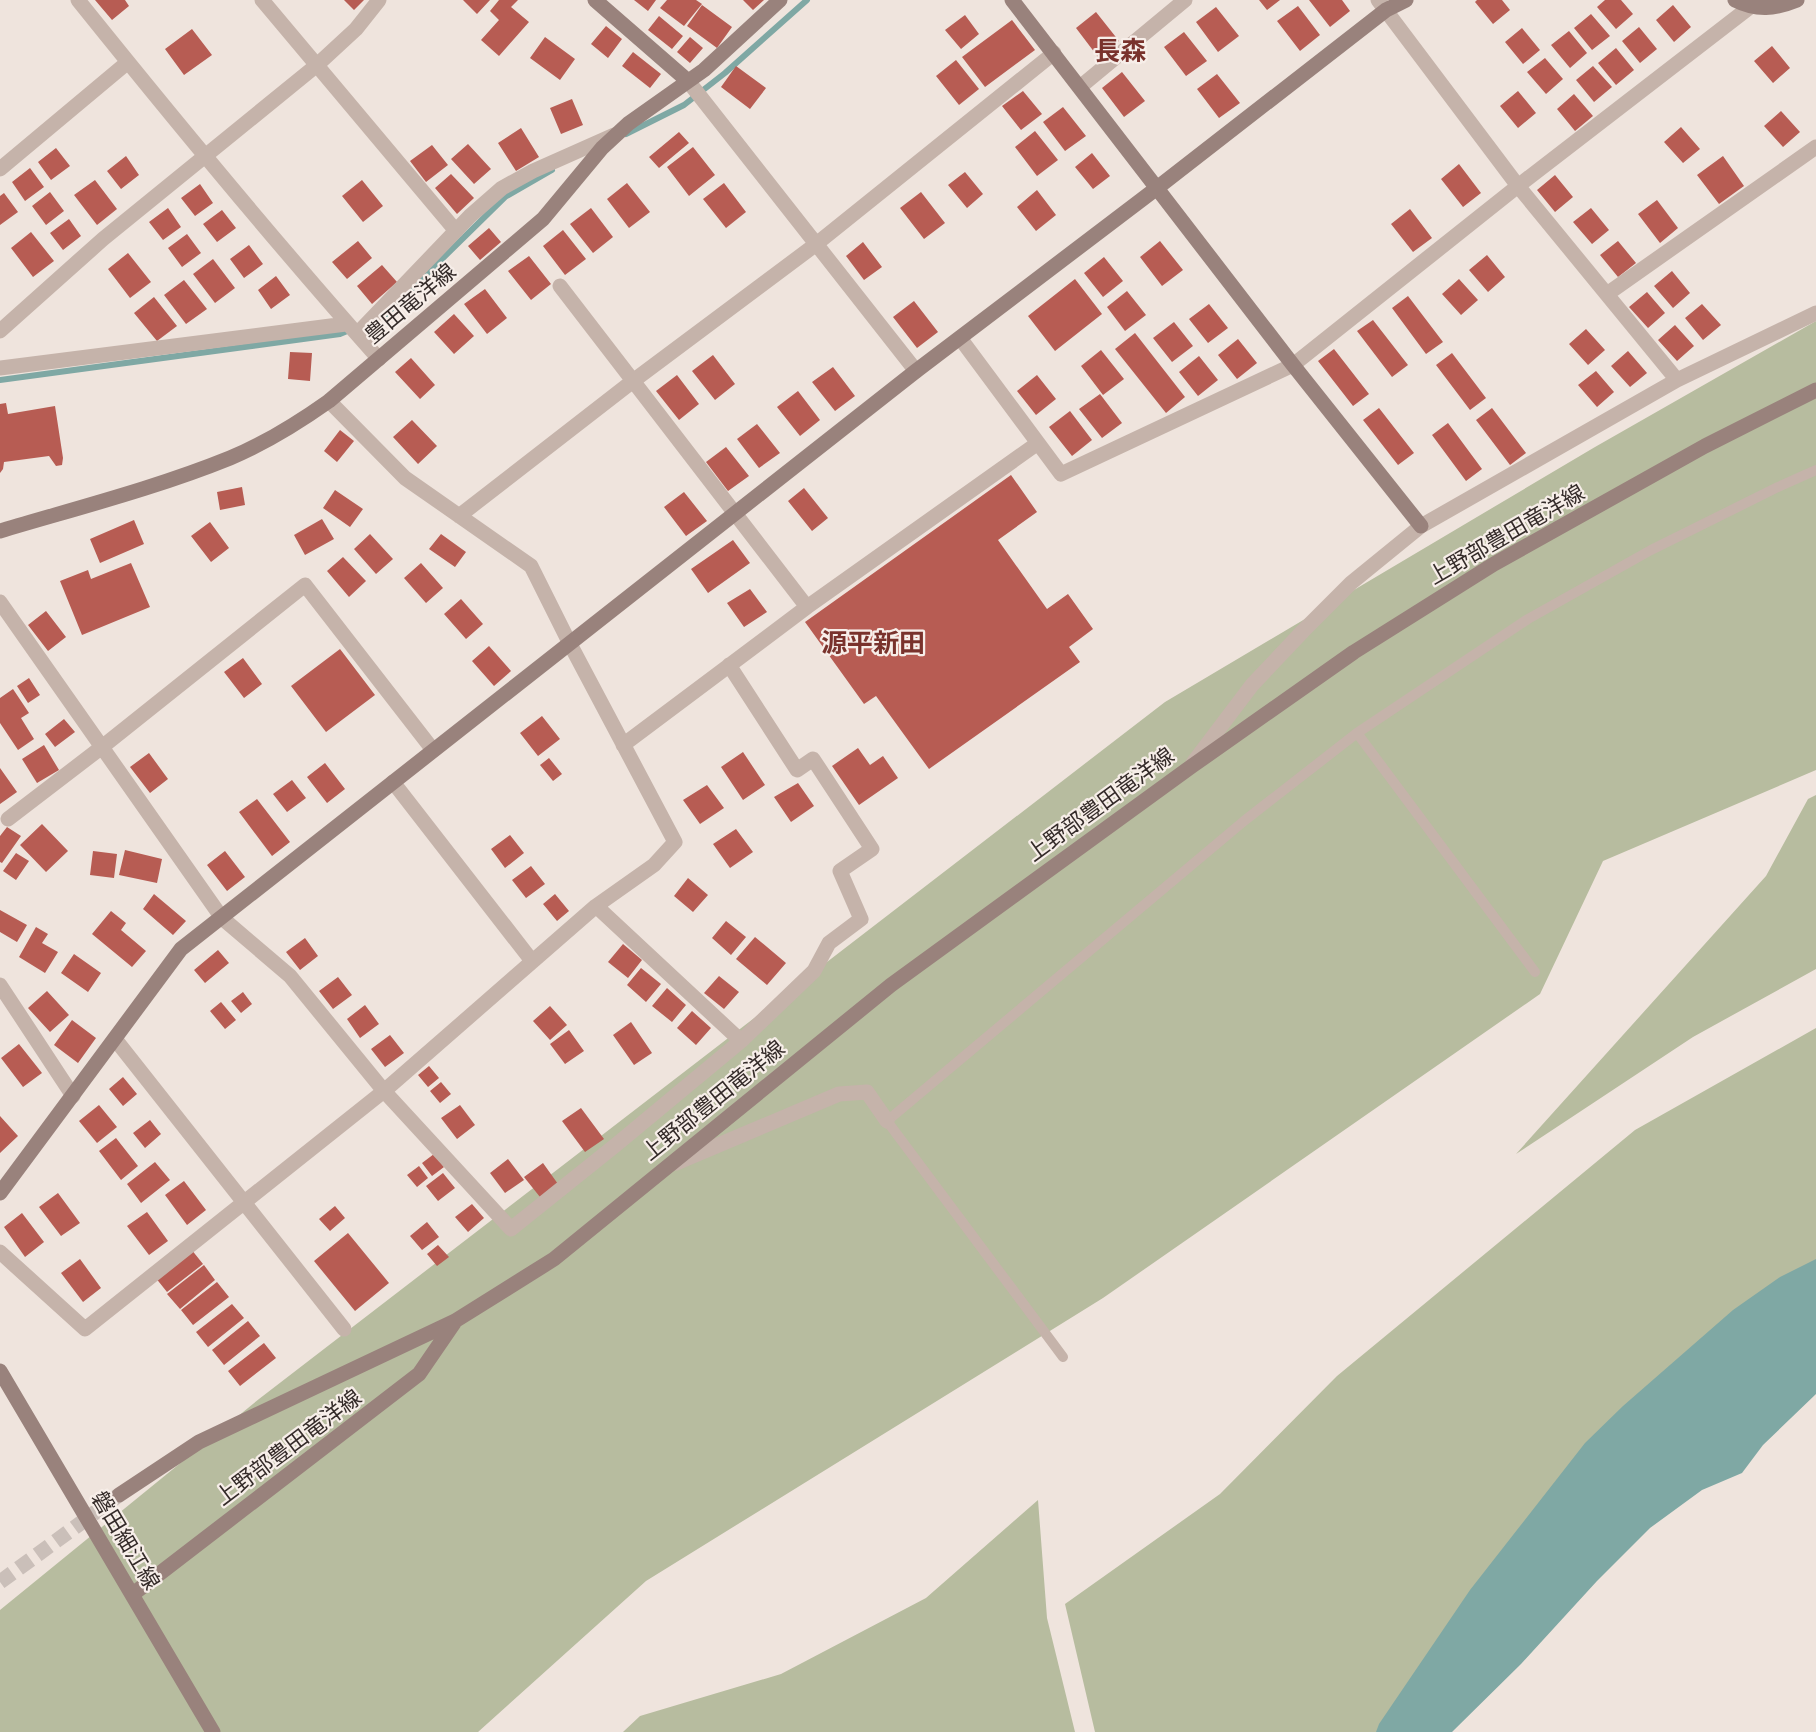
<svg xmlns="http://www.w3.org/2000/svg" width="1816" height="1732" viewBox="0 0 1816 1732" font-family="'Space Grotesk','Noto Sans JP',sans-serif">
	<style>
		.green { fill: #b7bc9f }
		.water { fill: #7fa8a4 }
		.lines { fill: none; stroke-linecap: round; stroke-linejoin: round }
		.stream { stroke: #7fa8a4; stroke-width: 6 }
		.building { fill: #b75c53 }
		.secondary-tunnel { stroke: #cabfb9; stroke-width: 15; stroke-dasharray: 15 8; stroke-linecap: butt }
		.lane { stroke: #c5b3aa; stroke-width: 10 }
		.street { stroke: #c5b3aa; stroke-width: 15 }
		.secondary { stroke: #99827c; stroke-width: 15 }
		.labels { text-anchor: middle; dominant-baseline: central; stroke-width: 4.5; stroke-linejoin: round; paint-order: stroke }
		.street-label { font-size: 22px; fill: #342b29; stroke: #f7eee9 }
		.quarter-label { font-size: 26px; font-weight: bold; fill: #79322c; stroke: #f7eee9 }
	</style>
	<rect width="100%" height="100%" fill="#efe4dd"/>
	<path class="green" d="M1816,321V770L1603,861L1540,994L1103,1298L646,1581L478,1732H0V1610L259,1399L1165,702L1595,447Z
		M1816,795V969L1693,1037L1516,1154L1766,876L1808,799Z
		M1816,1028V1264L1377,1732H1095L1065,1604L1220,1494L1337,1376L1635,1130Z
		M1038,1500L1047,1618L1075,1732H623L640,1716L781,1674L926,1598Z"/>
	<path class="water" d="M1816,1259V1394L1763,1445L1742,1473L1702,1490L1650,1528L1597,1581L1521,1664L1452,1732H1376L1379,1724L1470,1590L1585,1443L1623,1406L1733,1310L1780,1277Z"/>
	<g class="lines">
		<path class="stream" d="M626,134L684,105L725,73L807,0
			M386,314L505,197L552,170
			M0,380L340,334L352,329"/>
	</g>
	<path class="building" d="M95,0H125L129,6L112,20Z
		M344,0H364L354,10Z
		M463,0H490L477,14Z
		M499,0H518L511,7L529,22L499,56L481,40L499,20L490,11Z
		M634,0H656L648,11Z
		M667,0H696L702,4L684,26L660,8Z
		M743,0H764L753,10Z
		M1259,0H1280L1267,10Z
		M1309,0H1342L1350,11L1330,27Z
		M1477,0H1502L1510,10L1493,24L1475,2Z
		M1605,0H1621L1633,14L1616,29L1597,7Z
		M702,5L732,27L717,48L687,26Z
		M1673,5L1691,27L1674,42L1656,20Z
		M1298,6L1320,35L1300,51L1277,21Z
		M1216,7L1239,36L1218,52L1196,22Z
		M1096,12L1119,41L1098,57L1076,28Z
		M1591,14L1610,36L1592,50L1574,28Z
		M965,15L979,34L961,49L945,30Z
		M659,16L683,36L672,49L648,30Z
		M1012,20L1035,50L985,87L962,57Z
		M606,26L622,39L608,58L591,44Z
		M1639,27L1657,49L1640,63L1622,41Z
		M1522,28L1540,50L1523,64L1505,42Z
		M192,29L212,55L184,75L165,49Z
		M1569,31L1587,53L1570,68L1551,45Z
		M1184,32L1207,61L1186,76L1164,47Z
		M545,37L575,59L560,80L530,58Z
		M690,37L703,48L690,63L677,52Z
		M1772,46L1790,68L1773,83L1754,61Z
		M1616,48L1634,70L1616,85L1598,63Z
		M633,52L661,74L650,88L622,66Z
		M1545,58L1563,79L1546,94L1527,72Z
		M956,60L979,89L959,105L936,76Z
		M736,66L766,88L750,109L721,87Z
		M1593,66L1612,87L1594,102L1576,80Z
		M1122,72L1145,101L1124,117L1102,88Z
		M1217,74L1240,103L1219,118L1197,89Z
		M1023,91L1042,114L1021,130L1002,106Z
		M1518,91L1536,113L1518,128L1500,106Z
		M1574,94L1593,116L1575,131L1557,109Z
		M572,99L583,125L561,134L550,108Z
		M1063,107L1086,136L1065,151L1043,122Z
		M1781,111L1800,132L1783,147L1764,126Z
		M1681,127L1700,149L1683,163L1664,142Z
		M521,128L539,157L516,171L498,143Z
		M1035,131L1058,160L1037,176L1015,147Z
		M679,132L689,143L659,168L649,157Z
		M468,144L491,169L474,184L451,159Z
		M432,145L448,165L426,182L410,161Z
		M693,147L715,175L689,196L667,167Z
		M56,148L70,166L51,180L38,162Z
		M1092,153L1110,176L1093,189L1075,167Z
		M126,156L139,175L121,189L107,171Z
		M1723,156L1744,186L1719,204L1697,175Z
		M1459,164L1481,193L1463,207L1441,179Z
		M30,168L44,187L25,201L12,182Z
		M965,172L983,194L967,208L948,185Z
		M451,174L474,198L457,214L435,188Z
		M1555,175L1573,197L1555,212L1537,190Z
		M95,180L117,209L97,225L74,195Z
		M362,180L383,206L363,222L342,196Z
		M627,183L650,212L629,228L607,199Z
		M724,183L746,212L726,228L703,199Z
		M200,184L213,203L195,216L181,198Z
		M1037,190L1056,215L1036,231L1017,207Z
		M50,192L64,211L46,225L32,206Z
		M921,192L945,223L924,239L900,208Z
		M4,193L18,212L0,225V196Z
		M1657,200L1678,228L1660,243L1638,214Z
		M168,208L181,227L163,240L149,222Z
		M591,208L613,237L593,253L570,224Z
		M1591,208L1609,230L1592,244L1573,222Z
		M1410,209L1432,238L1413,252L1391,224Z
		M222,210L236,228L217,242L203,224Z
		M69,219L81,236L63,250L50,233Z
		M489,228L501,242L480,260L468,246Z
		M563,230L586,259L565,275L543,246Z
		M31,232L54,261L33,277L11,248Z
		M187,234L201,253L182,267L168,248Z
		M358,241L372,258L347,279L332,262Z
		M1160,241L1183,270L1162,286L1140,257Z
		M1618,241L1636,263L1618,277L1600,255Z
		M863,242L882,267L864,280L846,256Z
		M249,245L263,264L244,278L230,259Z
		M128,253L151,282L130,298L108,269Z
		M1487,255L1505,277L1488,292L1469,270Z
		M529,256L551,284L531,300L508,271Z
		M1104,257L1123,281L1103,297L1084,273Z
		M213,259L235,288L215,303L193,274Z
		M382,265L397,282L372,304L357,286Z
		M1672,271L1690,293L1673,308L1654,286Z
		M276,276L290,295L271,309L258,290Z
		M1075,279L1102,314L1055,351L1028,316Z
		M1459,279L1478,300L1461,315L1442,294Z
		M184,280L207,309L186,324L164,295Z
		M485,289L507,318L487,334L464,304Z
		M1127,291L1146,315L1125,331L1107,307Z
		M1647,292L1665,313L1648,328L1629,307Z
		M1408,296L1443,342L1426,354L1392,308Z
		M154,297L177,326L157,341L134,313Z
		M914,301L938,332L917,348L893,317Z
		M1209,304L1228,328L1208,343L1189,319Z
		M1702,304L1721,325L1703,340L1685,318Z
		M454,314L474,336L454,354L434,332Z
		M1373,320L1408,365L1392,377L1357,331Z
		M1174,322L1193,346L1172,362L1153,338Z
		M1675,325L1694,346L1677,361L1658,340Z
		M1586,329L1605,350L1588,365L1569,344Z
		M1135,333L1185,397L1166,413L1115,349Z
		M1238,339L1257,363L1237,379L1218,355Z
		M1334,349L1369,394L1353,406L1318,361Z
		M1101,350L1124,379L1103,395L1081,366Z
		M1628,351L1647,373L1630,387L1611,366Z
		M290,352L312,353L310,381L288,379Z
		M1452,353L1486,398L1470,410L1436,365Z
		M713,355L735,384L715,400L692,371Z
		M1199,356L1218,380L1198,396L1179,372Z
		M411,358L435,385L420,399L395,372Z
		M833,367L855,396L835,411L812,382Z
		M1596,371L1614,392L1597,407L1578,385Z
		M677,375L699,404L679,420L656,391Z
		M1037,375L1056,399L1036,415L1017,391Z
		M798,391L820,420L800,436L777,407Z
		M1100,394L1122,423L1102,438L1079,409Z
		M6,403L8,414L55,406L63,458L62,465L56,466L49,456L4,462L3,469L0,473V404Z
		M1379,408L1414,453L1398,465L1363,420Z
		M1492,408L1526,453L1510,465L1476,420Z
		M1070,411L1092,440L1072,456L1049,427Z
		M412,420L437,446L418,464L393,437Z
		M1448,423L1482,469L1466,481L1432,435Z
		M757,424L780,453L759,468L737,439Z
		M340,430L354,441L337,462L324,451Z
		M726,447L749,476L728,491L706,462Z
		M1011,475L1037,512L998,540L1047,609L1068,594L1093,629L1069,647L1080,662L929,769L876,696L864,704L805,622Z
		M242,487L245,505L220,510L217,492Z
		M804,488L828,518L812,531L788,501Z
		M335,490L363,509L350,527L323,508Z
		M684,492L707,521L686,536L664,507Z
		M322,519L334,539L305,555L294,535Z
		M134,520L144,544L100,563L90,539Z
		M210,522L229,548L211,562L191,536Z
		M370,534L393,559L376,574L354,549Z
		M441,534L466,552L455,567L429,549Z
		M733,540L750,563L708,593L691,569Z
		M343,557L366,581L349,597L327,571Z
		M131,563L150,607L82,635L60,581L88,570L91,579Z
		M421,563L443,588L426,603L404,578Z
		M750,589L767,612L744,627L727,603Z
		M461,599L483,624L466,639L444,614Z
		M46,611L66,637L48,651L28,625Z
		M489,646L511,671L494,686L472,661Z
		M340,649L375,695L326,732L291,686Z
		M243,658L262,684L244,698L224,672Z
		M29,678L40,695L28,703L17,686Z
		M13,689L29,713L21,718L34,739L18,750L0,723V698Z
		M542,716L560,739L538,756L520,733Z
		M64,719L75,732L55,747L45,734Z
		M44,745L59,770L37,783L22,759Z
		M858,748L870,765L883,756L898,778L859,805L832,766Z
		M743,752L765,785L743,800L721,767Z
		M149,753L168,779L150,793L130,767Z
		M549,758L562,774L553,781L540,765Z
		M325,763L345,789L327,803L307,777Z
		M0,768L17,792L0,804Z
		M292,780L306,798L287,812L273,794Z
		M798,783L814,806L791,822L774,797Z
		M707,785L724,808L700,824L683,800Z
		M257,799L290,842L272,856L239,812Z
		M42,824L68,851L46,872L20,845Z
		M7,827L21,836L2,863L0,862V836Z
		M736,829L753,852L730,868L713,844Z
		M510,835L524,853L505,868L491,849Z
		M125,850L162,859L157,883L119,875Z
		M93,851L117,854L114,878L90,875Z
		M225,851L245,877L227,891L207,865Z
		M16,853L29,861L16,880L3,871Z
		M531,866L545,884L526,898L512,880Z
		M688,878L708,895L693,912L674,896Z
		M154,894L186,921L173,935L143,909Z
		M555,894L569,911L557,921L543,904Z
		M0,910L27,925L17,942L0,932Z
		M111,911L126,923L121,930L146,951L132,967L92,934Z
		M726,921L746,937L731,955L712,938Z
		M36,927L48,934L42,943L58,952L45,973L19,957Z
		M755,937L786,963L767,985L736,959Z
		M305,938L318,956L300,970L286,952Z
		M623,944L642,960L628,978L608,962Z
		M218,950L229,963L205,983L194,970Z
		M74,954L101,973L88,992L61,973Z
		M641,968L661,984L646,1002L627,985Z
		M719,976L739,992L724,1009L704,993Z
		M338,977L352,995L333,1009L319,991Z
		M667,988L686,1005L672,1022L652,1006Z
		M47,991L69,1015L50,1032L28,1008Z
		M243,992L252,1004L241,1013L231,1001Z
		M221,1002L236,1020L225,1029L210,1011Z
		M365,1005L379,1024L360,1038L347,1019Z
		M550,1006L567,1025L550,1040L533,1021Z
		M692,1011L711,1028L696,1045L677,1028Z
		M72,1020L96,1038L78,1063L54,1045Z
		M631,1022L652,1053L634,1065L613,1035Z
		M569,1030L584,1051L565,1064L550,1044Z
		M390,1035L404,1053L385,1067L371,1049Z
		M19,1044L42,1073L23,1087L1,1058Z
		M429,1066L439,1078L428,1087L418,1075Z
		M123,1077L137,1094L123,1106L109,1089Z
		M441,1082L451,1094L440,1103L430,1091Z
		M99,1105L117,1127L97,1143L79,1121Z
		M460,1105L475,1125L457,1139L441,1118Z
		M581,1108L604,1139L585,1152L562,1121Z
		M0,1116L18,1136L0,1153Z
		M150,1120L161,1134L145,1148L133,1133Z
		M116,1138L138,1166L121,1180L99,1151Z
		M434,1154L444,1167L432,1176L422,1163Z
		M508,1159L524,1180L505,1193L490,1173Z
		M155,1162L170,1180L141,1203L127,1184Z
		M543,1163L558,1184L540,1197L524,1177Z
		M419,1166L428,1178L417,1187L407,1175Z
		M443,1173L455,1188L438,1201L426,1186Z
		M184,1181L206,1210L187,1225L165,1195Z
		M58,1193L80,1223L61,1236L39,1207Z
		M472,1204L484,1218L468,1232L455,1217Z
		M335,1206L345,1218L330,1231L319,1219Z
		M147,1212L168,1241L149,1255L127,1226Z
		M22,1213L44,1242L25,1257L4,1227Z
		M427,1222L439,1237L422,1250L410,1236Z
		M348,1233L389,1283L355,1311L314,1261Z
		M438,1245L449,1257L437,1266L427,1254Z
		M191,1249L203,1264L167,1292L155,1277Z
		M80,1259L101,1288L83,1302L61,1273Z
		M204,1265L215,1280L180,1309L167,1294Z
		M217,1282L229,1297L193,1325L181,1310Z
		M232,1304L244,1318L208,1347L196,1332Z
		M248,1321L260,1336L224,1365L212,1350Z
		M264,1343L276,1358L240,1386L228,1371Z"/>
	<g class="lines">
		<path class="secondary-tunnel" d="M0,1582L119,1495"/>
		<path class="lane" d="M1357,733L1535,972
			M1063,1357L887,1121L1244,821L1357,733L1528,619L1651,550L1778,487L1816,470"/>
		<path class="street" d="M78,0C176,122 275,242 379,359
			M262,0L456,231
			M1378,0L1518,186L1677,380
			M688,81L916,371
			M1080,87L1185,0
			M0,169L128,62
			M560,286L807,607
			M1607,294L1816,147
			M0,331L103,239L317,65L356,29L379,0
			M357,334L470,216L502,188L533,171L614,135
			M960,338L1061,474L1293,365L1518,186L1750,7
			M0,368L346,324
			M459,516L633,381L815,245L1054,53
			M0,602L222,918L290,976L384,1091L511,1229L617,1144L741,1041L814,971L829,943L861,919L840,871L872,849L813,759L797,770L729,665
			M623,745L807,607L1038,443
			M1193,763L1252,685L1303,631L1351,583L1421,526L1677,380L1816,313
			M393,782L532,961
			M8,819L102,747L305,585L433,750
			M596,906L741,1041
			M0,985L73,1096
			M115,1039L344,1329
			M676,1163L839,1094L867,1092L887,1121
			M0,1252L85,1329L384,1091L596,906L654,865L675,842L570,644L531,566L405,478L329,401"/>
		<path class="secondary" d="M595,0L688,81
			M1012,0L1293,365L1421,526
			M1735,0C1757,11 1775,9 1797,0
			M0,531C77,508 156,488 230,458C266,443 298,423 329,401L543,219L602,148L629,123L704,70L780,0
			M0,1193L181,949L916,371L1157,188L1386,10L1406,0
			M0,1371L213,1732
			M119,1495L199,1442L455,1321L554,1259L891,985L1192,766L1354,652L1494,564L1705,446L1816,390
			M133,1594L419,1374L454,1323"/>
	</g>
	<g class="labels">
		<g class="street-label">
			<text transform="translate(410 303) rotate(-40)">豊田竜洋線</text>
			<text transform="translate(1506 534) rotate(-30)">上野部豊田竜洋線</text>
			<text transform="translate(1100 804) rotate(-36)">上野部豊田竜洋線</text>
			<text transform="translate(713 1100) rotate(-39)">上野部豊田竜洋線</text>
			<text transform="translate(288 1447) rotate(-37)">上野部豊田竜洋線</text>
			<text transform="translate(126 1540) rotate(59)">磐田細江線</text>
		</g>
		<g class="quarter-label">
			<text x="1120" y="51">長森</text>
			<text x="873" y="643">源平新田</text>
		</g>
	</g>
</svg>
